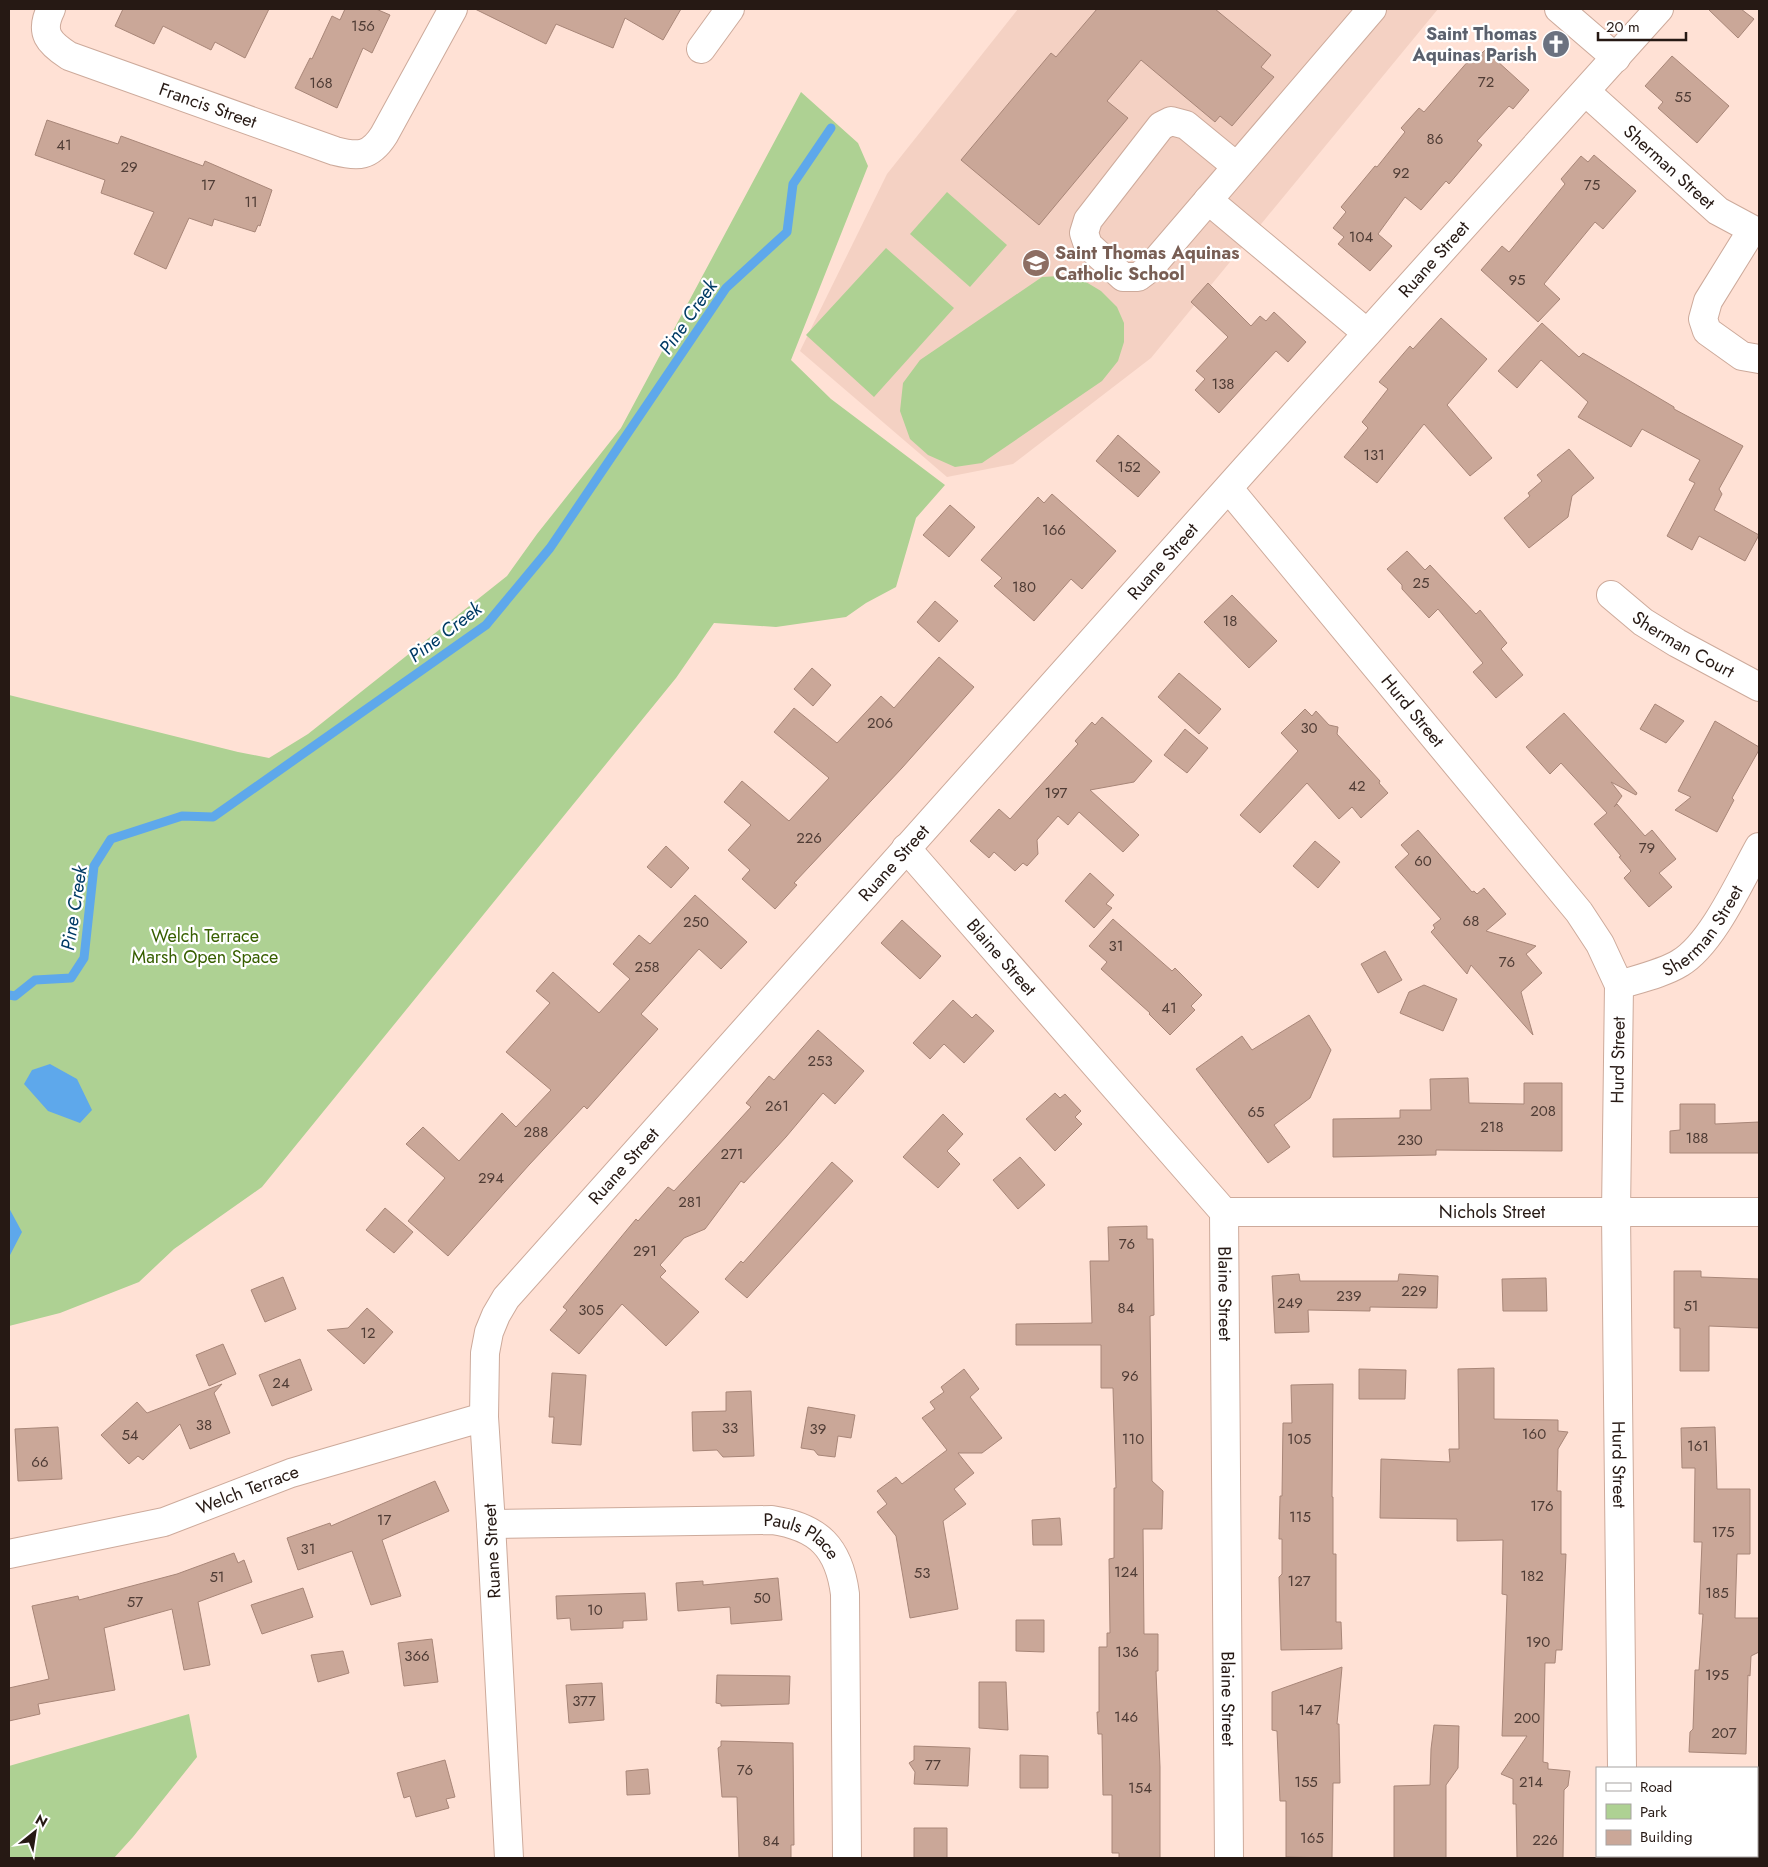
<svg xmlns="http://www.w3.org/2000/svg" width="1768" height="1867" viewBox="0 0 1768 1867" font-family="Jost,sans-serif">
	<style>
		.built { fill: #f4d1c3 }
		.green { fill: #aed193 }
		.water { fill: #5ea8eb }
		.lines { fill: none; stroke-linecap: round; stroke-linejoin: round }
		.stream { stroke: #5ea8eb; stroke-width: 9 }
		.building { fill: #caa798; stroke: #a88678 }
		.minor-casing { stroke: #cdaa9b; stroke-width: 30 }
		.minor { stroke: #fff; stroke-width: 28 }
		.labels { text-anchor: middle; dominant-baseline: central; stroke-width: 4.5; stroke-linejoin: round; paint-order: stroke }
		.number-label { font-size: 15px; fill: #4f3c35 }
		.worship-label { font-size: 18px; font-weight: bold; fill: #5b616d; stroke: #fff; text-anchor: end }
		.street-label { font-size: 18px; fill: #261914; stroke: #fff }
		.education-label { font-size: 18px; font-weight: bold; fill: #785e54; stroke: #fff; text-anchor: start }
		.park-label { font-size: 18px; fill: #375f00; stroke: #fff }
		.water-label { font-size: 19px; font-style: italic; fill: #003b65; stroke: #fff }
	</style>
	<rect width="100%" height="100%" fill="#ffe1d5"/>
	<path class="built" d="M1018,9H1438L1151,358L1013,464L947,477L800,351L887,174Z"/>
	<path class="green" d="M801,92L858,143L868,166L791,360L831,399L945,485L916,518L896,587L866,603L846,617L776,627L714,623L676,678L262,1187L174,1249L139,1282L60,1313L9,1326V695L238,752L269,758L308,734L507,576L537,534L621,428Z
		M947,192L1007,245L970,287L910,234Z
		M886,248L954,308L874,397L806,335Z
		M1059,276L1081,279L1101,291L1117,307L1124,323V342L1118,361L1102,381L982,463L955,467L928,455L910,439L900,411L903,383L920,360L1042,277Z
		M189,1714L197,1757L133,1837L114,1858H9V1766Z"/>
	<path class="water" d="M50,1064L77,1079L92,1110L80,1123L48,1111L24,1084L32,1070Z
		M9,1208L22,1232L9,1257Z"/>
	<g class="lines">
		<path class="stream" d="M9,995L15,996L35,980L71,978L84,958L94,866L111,839L182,816L213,817L486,625L550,548L726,288L787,232L793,184L831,128"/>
	</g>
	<path class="building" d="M123,9H269L245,58L215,42L211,50L163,26L154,44L115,26Z
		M345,9H376L390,15L372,53L363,48L337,108L295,88L310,58L312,59L332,16L340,20Z
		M475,9H681L663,40L625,18L613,48L556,24L546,44Z
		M1097,9H1215L1271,55L1261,67L1274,77L1232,126L1220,116L1215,122L1141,60L1107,101L1128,118L1039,225L961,160L1051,53L1056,57Z
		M1708,9H1741L1754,19L1738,38Z
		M1485,50L1529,90L1513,109L1509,106L1477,141L1482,145L1449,184L1446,181L1421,210L1405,197L1378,234L1392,246L1370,271L1338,244L1344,237L1333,228L1346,212L1341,207L1375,166L1377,167L1405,132L1401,128L1419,108L1424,112L1476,52L1480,55Z
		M1672,56L1729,106L1697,143L1658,108L1663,102L1645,86Z
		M47,120L118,144L121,136L203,166L205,161L272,190L260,226L258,225L255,232L214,219L212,226L189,218L166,269L134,254L154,212L101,193L105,180L35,155Z
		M1594,155L1636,191L1603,229L1595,222L1544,284L1560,299L1538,322L1481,270L1502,246L1509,252L1565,184L1561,179L1581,156L1588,162Z
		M1208,283L1251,326L1260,316L1266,321L1274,312L1306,342L1288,362L1276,351L1219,413L1195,390L1205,379L1196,371L1228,337L1191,302Z
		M1441,318L1487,359L1447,405L1492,458L1470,476L1424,424L1377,483L1344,457L1368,428L1362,422L1388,389L1379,382L1410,346L1413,349Z
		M1542,323L1579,357L1583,353L1674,407V409L1743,446L1719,489L1722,494L1714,510L1759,535L1745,561L1699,536L1692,550L1667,536L1695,483L1689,480L1700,460L1642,429L1631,447L1578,417L1588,402L1541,360L1517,388L1498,371Z
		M1118,435L1160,472L1138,497L1096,461Z
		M1569,449L1594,478L1572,496L1568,517L1529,548L1504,518L1530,496L1528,493L1542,481L1537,475Z
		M1052,494L1116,551L1082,589L1071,579L1034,621L994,586L1002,578L981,560L1038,497L1044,503Z
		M950,505L975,527L949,557L923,535Z
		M1407,551L1425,570L1430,565L1476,614L1480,610L1507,643L1501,649L1523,675L1496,698L1473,672L1483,663L1438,609L1429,618L1402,589V585L1387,569Z
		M1232,595L1277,641L1249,668L1204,622Z
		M935,601L958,621L939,642L917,622Z
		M939,657L974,687L902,768L794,883L797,885L775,909L742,879L750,870L728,850L751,825L724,802L742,781L789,821L829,778L774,732L794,708L837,743L881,696L894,708Z
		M812,668L831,685L813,706L794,689Z
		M1179,673L1221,709L1199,734L1158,697Z
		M1655,704L1684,721L1666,743L1640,729Z
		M1305,709L1312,716L1316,711L1329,725L1338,727L1337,734L1380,781L1379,783L1388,793L1361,818L1352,807L1339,819L1307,783L1260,833L1240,815L1298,751L1281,733Z
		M1564,713L1637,793L1636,795L1611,782L1622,796L1614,807L1617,804L1645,836L1652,830L1676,859L1659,873L1672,887L1649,907L1624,878L1631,871L1619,857L1621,856L1594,824L1607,813L1561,763L1550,774L1526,747Z
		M1102,717L1152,761L1134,782L1090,790L1139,835L1123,852L1079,812L1068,825L1058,816L1037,840L1038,854L1027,866L1023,863L1015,871L994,852L989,858L970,841L999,809L1010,819L1078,744L1075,741L1092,722L1095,725Z
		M1715,721L1759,747V750L1732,798L1734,800L1717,832L1675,810L1691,797L1678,791Z
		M1185,729L1208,748L1187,773L1164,755Z
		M1418,830L1472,892L1474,891L1477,894L1484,888L1506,914L1486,931L1536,946L1526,954L1542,973L1521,992L1533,1035L1471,965L1467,974L1431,932L1435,928L1433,925L1441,919L1395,867L1409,854L1401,845Z
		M1315,841L1340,862L1318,888L1293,866Z
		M666,846L689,868L671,888L647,867Z
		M1090,873L1114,895L1106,904L1112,908L1094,928L1065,901Z
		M695,895L747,942L721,969L699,949L641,1014L658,1029L587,1109L584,1106L529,1165L448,1256L408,1221L445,1178L406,1144L423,1127L459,1161L502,1113L516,1127L551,1090L506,1052L550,1003L536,991L553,972L599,1013L630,979L613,964L639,935L650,944Z
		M1113,919L1172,971L1175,968L1202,995L1191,1006L1195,1010L1170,1035L1149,1014L1150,1013L1101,969L1107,962L1089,946Z
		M902,920L941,956L920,979L881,943Z
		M1385,951L1402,980L1378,993L1361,964Z
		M1424,985L1457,999L1443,1031L1400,1013L1409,992Z
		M953,1000L972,1018L976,1014L994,1031L964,1063L944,1044L930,1059L913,1043Z
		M1309,1015L1331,1050L1310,1098L1274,1125L1290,1147L1268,1163L1196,1069L1242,1036L1252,1050Z
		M818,1030L864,1071L835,1104L823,1093L786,1137L744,1183L741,1181L705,1229L684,1238L660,1265L666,1271L660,1277L699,1312L666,1346L622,1304L579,1354L550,1330L567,1310L563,1307L636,1219L638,1221L668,1187L674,1191L751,1107L746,1103L769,1076L774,1080Z
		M1468,1078L1469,1103L1524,1104V1083H1562V1151L1436,1150V1155L1333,1157V1119L1400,1118V1110H1431L1430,1079Z
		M1055,1093L1060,1098L1065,1094L1081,1111L1075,1117L1082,1124L1055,1151L1026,1119Z
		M1680,1104H1715V1124L1759,1122V1153H1670V1131L1680,1130Z
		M943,1114L963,1134L947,1151L960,1164L938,1188L903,1157Z
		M1020,1157L1045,1185L1018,1209L993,1180Z
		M832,1162L853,1181L747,1298L725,1279L741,1261L743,1263Z
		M385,1208L413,1232L394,1253L366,1230Z
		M1147,1226V1239H1153L1154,1315L1150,1316L1152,1481L1163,1491L1162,1529H1143L1144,1634H1158V1671H1156L1160,1767V1858H1119V1853H1112V1795H1103L1102,1734H1098L1097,1712H1099V1647H1107V1633H1110L1109,1559L1114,1558V1488H1116L1113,1388H1101V1345H1016V1324L1092,1323L1090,1261H1109L1108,1227Z
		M1674,1271H1701V1277L1759,1279V1328L1709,1326V1371H1680V1328H1674Z
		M1299,1274L1300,1281H1398L1399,1274L1438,1276L1437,1308L1370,1307V1311L1308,1310L1309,1332L1275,1333L1272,1276Z
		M283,1277L296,1309L265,1322L251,1290Z
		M1546,1278L1547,1311H1503L1502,1279Z
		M367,1308L393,1332L364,1364L327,1330L348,1328Z
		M223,1344L236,1374L209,1386L196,1355Z
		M300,1359L312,1390L272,1406L259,1375Z
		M1494,1368V1419L1558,1420V1431L1568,1432L1558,1449L1557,1491H1561V1554H1566L1562,1650H1556L1555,1663H1545L1544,1709L1543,1762L1548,1763V1769L1570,1771L1568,1786L1564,1790L1563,1858H1517L1516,1804H1513V1779L1501,1774L1527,1736H1502L1507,1595L1502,1594L1503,1540L1457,1541V1519L1380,1518L1381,1459L1450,1462L1449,1449H1459L1458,1369Z
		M964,1369L979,1389L970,1397L1002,1438L982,1453H958L974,1473L954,1489L966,1504L943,1521L958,1609L910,1618L896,1536L877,1512L887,1504L877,1491L896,1477L902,1484L947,1450L922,1418L935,1409L930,1402L944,1392L941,1387Z
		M1359,1369L1406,1370L1405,1399H1359Z
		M552,1373L586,1375L581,1445L552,1443L554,1417H549Z
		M222,1384L214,1393L230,1433L190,1449L180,1424L143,1460L138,1456L129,1464L101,1435L137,1402L147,1413Z
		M1333,1384L1332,1497H1333V1554H1336V1622H1341L1342,1649L1281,1650L1279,1577L1282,1574V1539H1279L1280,1496H1282L1283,1423H1292L1291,1385Z
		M751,1391L754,1456L723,1457L717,1450L693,1451L692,1412L726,1411V1392Z
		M808,1407L855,1415L851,1438L838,1436L835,1457L818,1455L814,1450L801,1448Z
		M58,1427L62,1479L18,1481L15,1429Z
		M1715,1427L1717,1489H1750V1554H1737L1735,1618H1759V1652L1751,1656L1750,1676L1748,1675L1746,1754L1689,1752L1690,1732L1693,1729L1695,1670H1699L1703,1614H1699L1702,1542H1694L1695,1468H1682L1681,1428Z
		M435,1481L449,1511L382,1540L401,1596L371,1605L352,1551L298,1570L287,1538L330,1523L331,1526Z
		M1060,1518L1062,1545H1033L1032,1520Z
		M234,1553L238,1563L244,1560L252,1582L198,1602L210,1665L184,1670L172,1609L104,1628L115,1690L38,1704L40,1714L9,1721V1688L49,1679L32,1606L78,1596L79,1600L177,1574Z
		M778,1578L782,1620L731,1624L730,1607L678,1611L676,1583L703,1581V1585Z
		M303,1588L313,1617L262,1634L251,1605Z
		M645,1593L647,1620L623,1621V1628L571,1630L570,1618L557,1619L556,1596Z
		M1016,1620H1044V1652L1016,1651Z
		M432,1639L438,1682L404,1686L398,1643Z
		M343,1651L349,1673L318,1682L311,1655Z
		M1342,1667L1337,1724H1339L1340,1783H1333L1332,1858L1286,1857V1801H1280L1277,1731L1272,1730V1692Z
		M717,1675L790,1676L789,1704L721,1706V1704L716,1703Z
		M979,1682H1006L1008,1730L979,1728Z
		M602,1683L604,1720L569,1723L566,1685Z
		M1434,1725L1459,1726L1458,1768L1446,1785V1858H1394V1786L1430,1785L1431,1749Z
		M721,1741L793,1743L794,1845H791V1858H739L737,1797H722L718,1748L721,1746Z
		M914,1746L970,1748L968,1786L914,1784L915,1772L909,1763L914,1760Z
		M1020,1755L1048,1756V1788H1020Z
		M445,1760L455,1797L446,1799L449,1808L416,1817L410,1796L404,1798L397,1773Z
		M648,1769L650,1794L627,1795L626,1771Z
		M914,1828H947V1858H914Z"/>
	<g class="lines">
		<g class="minor-casing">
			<g id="minor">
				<path id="s1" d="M51,9C39,33 49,43 69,56L335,151C358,157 370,157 384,135L453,9"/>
				<path d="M1559,9L1616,58"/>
				<path d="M701,49L730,9"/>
				<path id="s2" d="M1586,92L1718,211L1759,233"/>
				<path d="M1236,166L1186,125L1171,121L1161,126L1088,220L1084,233L1088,245L1123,277H1138L1150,268L1372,9"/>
				<path d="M1208,200L1367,333"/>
				<path d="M1752,230L1708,301L1703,319L1707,331L1742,356L1759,359"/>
				<path id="s3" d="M1229,489L1579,912L1600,944L1619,985L1616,1213L1622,1768"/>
				<path id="s4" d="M1611,595L1643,622L1677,643L1759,687"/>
				<path id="s5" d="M906,848L1224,1212L1229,1858"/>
				<path id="s6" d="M1619,985C1638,979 1664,973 1680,963C1712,944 1740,881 1759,847"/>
				<path id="s7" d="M1224,1212H1759"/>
				<path id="s8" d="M491,1524L772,1520C819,1527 839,1548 845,1594L847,1858"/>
				<path id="s9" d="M9,1554L164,1522L291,1473L484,1417"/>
				<path d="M1623,1856V1858"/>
				<path id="s10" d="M509,1858L491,1524L484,1417L485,1353L489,1332L496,1315L506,1298L1246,468L1659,9"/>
			</g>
		</g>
		<use href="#minor" class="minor"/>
	</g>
	<defs>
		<g id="church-disc" transform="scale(1.4375)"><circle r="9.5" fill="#6b7280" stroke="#fff"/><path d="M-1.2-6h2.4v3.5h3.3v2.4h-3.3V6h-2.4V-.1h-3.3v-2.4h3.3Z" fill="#fff"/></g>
		<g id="school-disc" transform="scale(1.4375)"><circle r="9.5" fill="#8d6e63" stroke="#fff"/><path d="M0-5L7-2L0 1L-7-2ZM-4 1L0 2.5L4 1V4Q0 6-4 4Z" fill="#fff"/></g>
	</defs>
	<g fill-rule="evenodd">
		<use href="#church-disc" x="1556" y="44"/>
		<use href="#school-disc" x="1036" y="263"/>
	</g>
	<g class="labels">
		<g class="number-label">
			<text x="363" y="26">156</text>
			<text x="1486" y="82">72</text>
			<text x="321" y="83">168</text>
			<text x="1683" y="97">55</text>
			<text x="1435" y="139">86</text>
			<text x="64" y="145">41</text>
			<text x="129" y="167">29</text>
			<text x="1401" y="173">92</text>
			<text x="208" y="185">17</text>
			<text x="1592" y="185">75</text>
			<text x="251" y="202">11</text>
			<text x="1361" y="237">104</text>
			<text x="1517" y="280">95</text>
			<text x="1223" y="384">138</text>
			<text x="1374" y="455">131</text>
			<text x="1129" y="467">152</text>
			<text x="1054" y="530">166</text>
			<text x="1421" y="583">25</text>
			<text x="1024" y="587">180</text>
			<text x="1230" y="621">18</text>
			<text x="880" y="723">206</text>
			<text x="1309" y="728">30</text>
			<text x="1357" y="786">42</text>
			<text x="1056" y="793">197</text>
			<text x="809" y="838">226</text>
			<text x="1647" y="848">79</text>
			<text x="1423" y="861">60</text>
			<text x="1471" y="921">68</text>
			<text x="696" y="922">250</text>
			<text x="1116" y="946">31</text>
			<text x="1507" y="962">76</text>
			<text x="647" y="967">258</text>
			<text x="1169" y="1008">41</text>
			<text x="820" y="1061">253</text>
			<text x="777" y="1106">261</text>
			<text x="1543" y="1111">208</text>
			<text x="1256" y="1112">65</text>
			<text x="1492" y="1127">218</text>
			<text x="536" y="1132">288</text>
			<text x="1697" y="1138">188</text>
			<text x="1410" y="1140">230</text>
			<text x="732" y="1154">271</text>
			<text x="491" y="1178">294</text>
			<text x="690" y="1202">281</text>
			<text x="1127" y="1244">76</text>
			<text x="645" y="1251">291</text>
			<text x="1414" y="1291">229</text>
			<text x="1349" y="1296">239</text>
			<text x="1290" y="1303">249</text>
			<text x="1691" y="1306">51</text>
			<text x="1126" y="1308">84</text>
			<text x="591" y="1310">305</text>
			<text x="368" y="1333">12</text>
			<text x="1130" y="1376">96</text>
			<text x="281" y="1383">24</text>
			<text x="204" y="1425">38</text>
			<text x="730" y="1428">33</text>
			<text x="818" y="1429">39</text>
			<text x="1534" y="1434">160</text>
			<text x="130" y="1435">54</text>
			<text x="1133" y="1439">110</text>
			<text x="1299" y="1439">105</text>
			<text x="1698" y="1446">161</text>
			<text x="40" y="1462">66</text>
			<text x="1542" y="1506">176</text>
			<text x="1300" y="1517">115</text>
			<text x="384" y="1520">17</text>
			<text x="1723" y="1532">175</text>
			<text x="308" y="1549">31</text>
			<text x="1126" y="1572">124</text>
			<text x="922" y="1573">53</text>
			<text x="1532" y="1576">182</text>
			<text x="217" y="1577">51</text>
			<text x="1299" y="1581">127</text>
			<text x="1717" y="1593">185</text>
			<text x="762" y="1598">50</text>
			<text x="135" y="1602">57</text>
			<text x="595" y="1610">10</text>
			<text x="1538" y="1642">190</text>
			<text x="1127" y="1652">136</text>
			<text x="417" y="1656">366</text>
			<text x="1717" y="1675">195</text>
			<text x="584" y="1701">377</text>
			<text x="1310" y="1710">147</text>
			<text x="1126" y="1717">146</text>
			<text x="1527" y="1718">200</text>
			<text x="1724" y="1733">207</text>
			<text x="933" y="1765">77</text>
			<text x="745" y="1770">76</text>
			<text x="1306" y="1782">155</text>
			<text x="1531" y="1782">214</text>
			<text x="1140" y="1788">154</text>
			<text x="1312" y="1838">165</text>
			<text x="1545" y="1840">226</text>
			<text x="771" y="1841">84</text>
		</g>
		<g class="worship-label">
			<text x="1537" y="34">Saint Thomas<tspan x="1537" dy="21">Aquinas Parish</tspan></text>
		</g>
		<g class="street-label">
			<text stroke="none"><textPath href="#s1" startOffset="205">Francis Street</textPath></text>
			<text stroke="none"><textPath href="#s2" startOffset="112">Sherman Street</textPath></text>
			<text stroke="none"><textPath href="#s10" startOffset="1958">Ruane Street</textPath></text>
			<text stroke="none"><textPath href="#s10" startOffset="1552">Ruane Street</textPath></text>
			<text stroke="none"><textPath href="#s4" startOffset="88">Sherman Court</textPath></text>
			<text stroke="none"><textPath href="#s3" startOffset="288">Hurd Street</textPath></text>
			<text stroke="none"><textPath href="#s10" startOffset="1148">Ruane Street</textPath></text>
			<text stroke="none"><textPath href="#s6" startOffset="104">Sherman Street</textPath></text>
			<text stroke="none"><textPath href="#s5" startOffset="145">Blaine Street</textPath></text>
			<text transform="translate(1618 1060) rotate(-89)">Hurd Street</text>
			<text stroke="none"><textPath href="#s10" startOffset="742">Ruane Street</textPath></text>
			<text stroke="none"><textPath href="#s7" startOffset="268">Nichols Street</textPath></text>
			<text stroke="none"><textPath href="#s5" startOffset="565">Blaine Street</textPath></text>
			<text stroke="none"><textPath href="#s3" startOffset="1112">Hurd Street</textPath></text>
			<text stroke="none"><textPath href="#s9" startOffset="248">Welch Terrace</textPath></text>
			<text stroke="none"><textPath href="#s8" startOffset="315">Pauls Place</textPath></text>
			<text transform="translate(492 1551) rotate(-93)">Ruane Street</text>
			<text stroke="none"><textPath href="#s5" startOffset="970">Blaine Street</textPath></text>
		</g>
		<g class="education-label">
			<text x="1055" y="253">Saint Thomas Aquinas<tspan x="1055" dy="21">Catholic School</tspan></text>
		</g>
		<g class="park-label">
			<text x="205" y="936">Welch Terrace<tspan x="205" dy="21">Marsh Open Space</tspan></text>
		</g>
		<g class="water-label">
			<text transform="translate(688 317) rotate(-55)">Pine Creek</text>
			<text transform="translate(445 632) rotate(-37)">Pine Creek</text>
			<text transform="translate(74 908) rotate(-81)">Pine Creek</text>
		</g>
	</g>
	<rect width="1768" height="1867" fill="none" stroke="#261914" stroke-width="20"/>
	<rect x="1596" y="1767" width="162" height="90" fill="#ffffff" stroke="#a8a3a1"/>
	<rect x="1606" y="1783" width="25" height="8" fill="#ffffff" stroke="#a8a3a1"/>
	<text x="1640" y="1792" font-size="15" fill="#261914">Road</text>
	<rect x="1606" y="1804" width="25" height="15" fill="#aed193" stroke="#a8a3a1"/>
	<text x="1640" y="1817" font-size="15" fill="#261914">Park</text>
	<rect x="1606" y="1830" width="25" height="15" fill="#caa798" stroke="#a8a3a1"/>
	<text x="1640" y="1842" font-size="15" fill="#261914">Building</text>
	<g transform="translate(35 1832) rotate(30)" stroke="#ffffff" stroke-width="4" paint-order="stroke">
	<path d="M0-4L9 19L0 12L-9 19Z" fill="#261914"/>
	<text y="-8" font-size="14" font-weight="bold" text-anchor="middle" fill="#261914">N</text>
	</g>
	<path d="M1598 32v8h88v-8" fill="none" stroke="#261914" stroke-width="2.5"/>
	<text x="1606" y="32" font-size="15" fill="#261914" stroke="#ffffff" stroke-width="4" paint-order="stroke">20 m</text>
</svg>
